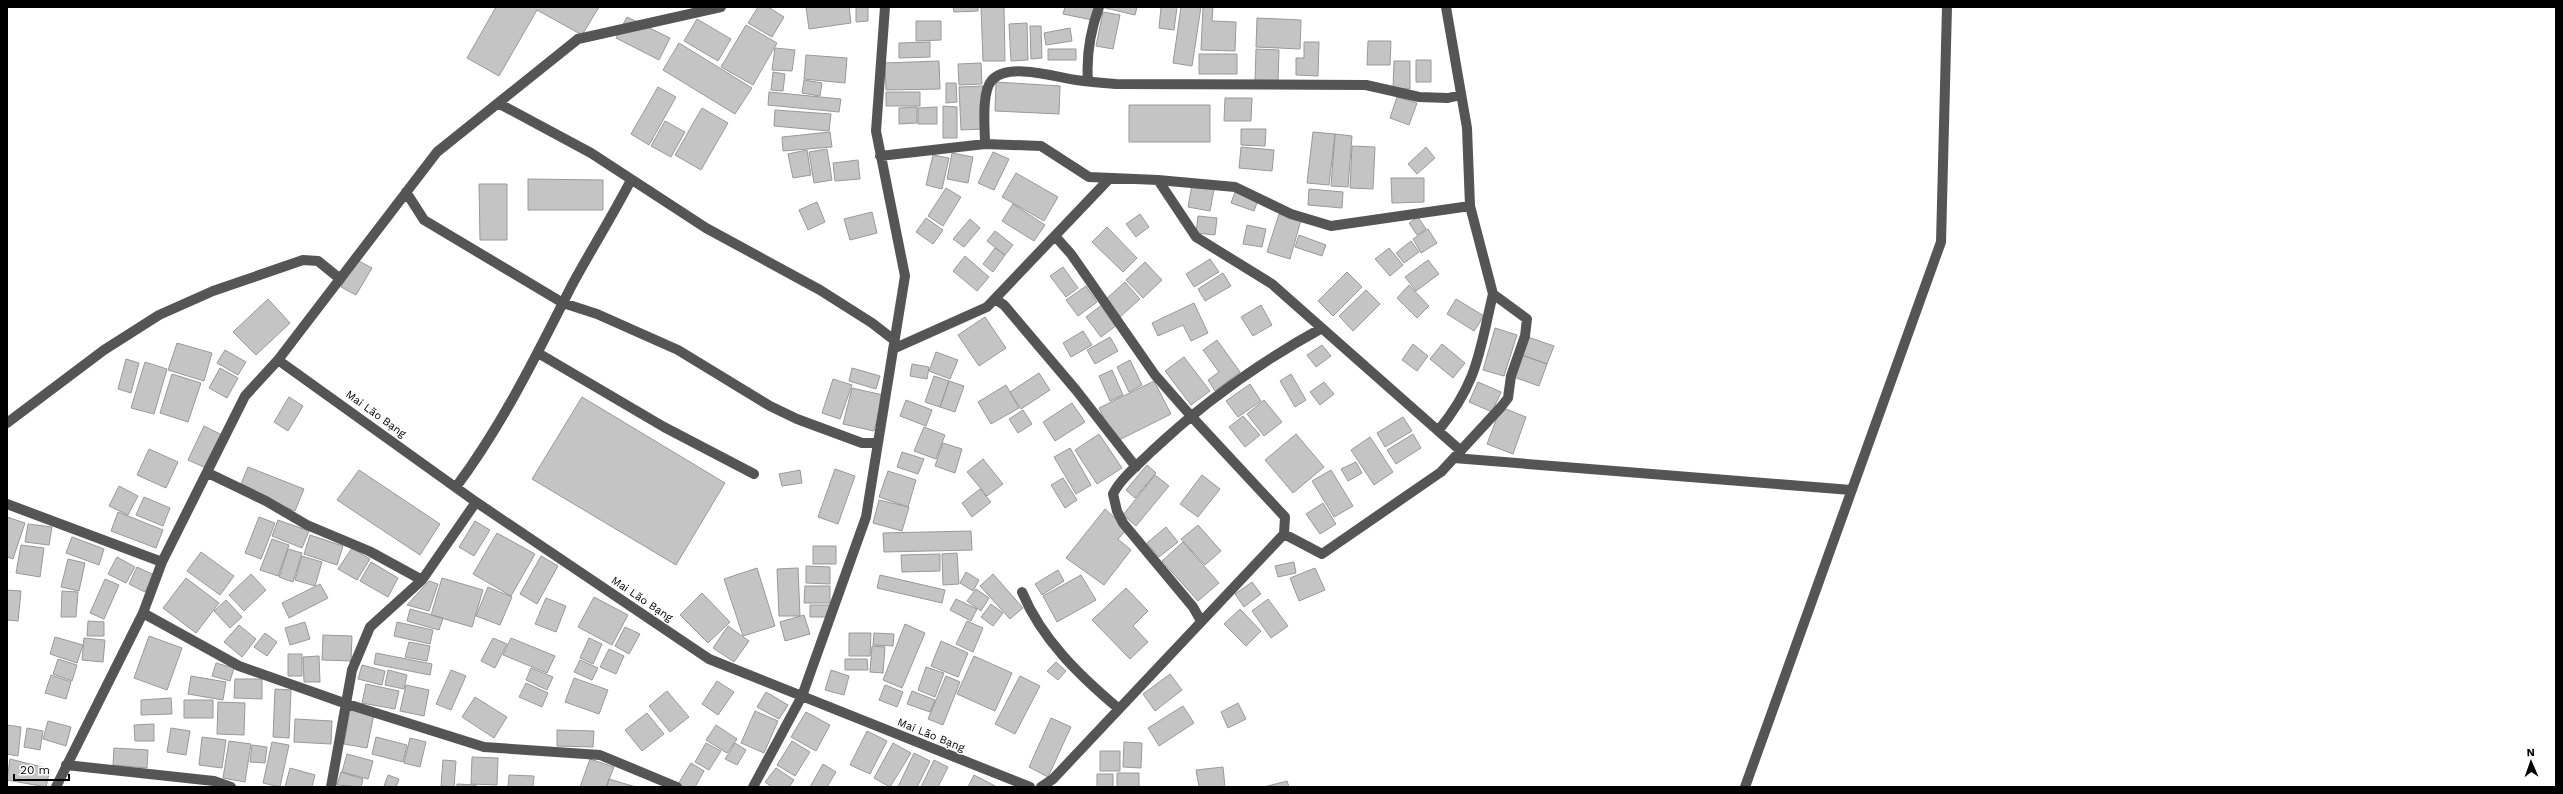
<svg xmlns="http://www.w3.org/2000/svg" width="2563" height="794" viewBox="0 0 2563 794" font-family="'Work Sans',sans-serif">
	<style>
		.building { fill: #c4c4c4; stroke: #999 }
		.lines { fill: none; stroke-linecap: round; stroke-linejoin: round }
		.minor { stroke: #555; stroke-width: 10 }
		.labels { text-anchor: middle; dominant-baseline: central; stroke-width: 3; stroke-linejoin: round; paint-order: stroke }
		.street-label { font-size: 11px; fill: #000; stroke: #fff }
	</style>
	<rect width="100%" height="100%" fill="#fff"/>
	<path class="building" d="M496,7H599L582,35L537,10L499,76L467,58Z
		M758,7H768L784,17L772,37L748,23Z
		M806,7H849L851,23L809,29Z
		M856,7H868V21L856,22Z
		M953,7H978V11L954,12Z
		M981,7H1004L1005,61H983Z
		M1065,7H1095L1092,20L1063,14Z
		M1101,7H1137L1135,15Z
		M1161,7H1177L1174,30L1159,28Z
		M1181,7H1201L1192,66L1173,63Z
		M1203,7H1213L1212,21L1236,22L1235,51L1201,50Z
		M1103,12L1120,15L1113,49L1096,46Z
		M627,17L670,38L659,60L616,38Z
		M1257,18L1301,20L1300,49L1256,47Z
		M697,19L731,39L718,61L684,41Z
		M916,21H941V40L916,41Z
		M1027,23L1028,60L1011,61L1009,24Z
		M746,25L777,43L753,85L721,67Z
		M1030,26H1041L1042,58L1031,59Z
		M1070,28L1072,41L1046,45L1044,33Z
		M1368,41H1391L1390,65H1367Z
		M930,42V57L899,58V43Z
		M1304,42H1319L1318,76L1296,75V58H1304Z
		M679,43L752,88L735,114L663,70Z
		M775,48L795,50L792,71L772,70Z
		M1048,49H1076V60H1048Z
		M1256,49L1279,50L1278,81H1255Z
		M1199,54H1237V74H1199Z
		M806,55L847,58L845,83L804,79Z
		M1416,60H1431V82H1416Z
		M939,61L940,89L886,90L885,63Z
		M1394,61H1410V89L1393,88Z
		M981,63L982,84L959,85L958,64Z
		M773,72L785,74L783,91L771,90Z
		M804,80L822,83L820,96L802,93Z
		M996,82L1060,86L1059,114L995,111Z
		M946,83H956L957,102L946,103Z
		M983,86L984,129L961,130L959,87Z
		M658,87L676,97L649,145L631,134Z
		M769,92L841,99L839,112L768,105Z
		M886,92H920V106H886Z
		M1397,97L1417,103L1409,125L1390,118Z
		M1225,98H1252L1251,121H1224Z
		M1129,105H1210V142H1129Z
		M943,106L957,107V138H943Z
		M917,107V123L899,124V108Z
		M937,107V124H918V108Z
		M702,108L728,123L701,170L675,155Z
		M775,110L831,114L829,131L774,126Z
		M665,121L685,132L671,157L651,146Z
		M1241,129H1266L1265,146L1241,145Z
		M830,132L832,147L783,151L782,137Z
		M1313,132L1335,134L1329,185L1307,183Z
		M1335,134L1352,136L1348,187L1331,186Z
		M1352,146L1375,147L1373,189L1350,188Z
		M1241,147L1274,150L1272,171L1239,168Z
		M1426,147L1435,158L1417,174L1408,164Z
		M827,149L832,180L814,183L809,152Z
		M807,150L811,175L793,178L788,154Z
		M993,152L1009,159L994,190L978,183Z
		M952,153L973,157L968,183L947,179Z
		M933,155L949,158L942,189L926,185Z
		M858,160L860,179L835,181L833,163Z
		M1016,173L1058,197L1044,221L1002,197Z
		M1391,178H1424V202L1392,203Z
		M528,179L603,180V210H528Z
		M479,184H507V240H480Z
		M1192,185L1214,189L1210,211L1188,207Z
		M946,188L961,197L943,226L928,216Z
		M1309,189L1343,192L1342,208L1308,205Z
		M1235,192L1258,200L1254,211L1231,203Z
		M817,202L825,222L808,230L799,210Z
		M1013,204L1045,225L1034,241L1002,221Z
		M872,212L877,233L850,240L844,219Z
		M1140,214L1149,227L1136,237L1126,224Z
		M1279,214L1301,220L1290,259L1267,252Z
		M1198,216L1217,218L1215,235L1196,233Z
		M1418,217L1426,229L1417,235L1409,223Z
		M926,218L943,230L933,244L916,232Z
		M970,219L980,228L964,247L953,239Z
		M1247,225L1266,229L1262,247L1243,244Z
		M1107,227L1137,258L1123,272L1092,242Z
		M1428,229L1437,243L1421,253L1413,239Z
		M995,231L1013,245L1005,255L987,241Z
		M1299,235L1326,245L1322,256L1295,247Z
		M1411,241L1419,252L1404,263L1396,253Z
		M995,248L1005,255L993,272L983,264Z
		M1389,248L1403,265L1390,276L1375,259Z
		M965,256L989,277L977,291L953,271Z
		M1210,259L1219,272L1194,287L1186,274Z
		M357,260L372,268L356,295L341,287Z
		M1428,260L1439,274L1416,291L1405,277Z
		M1145,262L1162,280L1143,298L1126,280Z
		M1063,267L1078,288L1066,297L1050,276Z
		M1347,272L1362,287L1333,316L1318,301Z
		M1223,273L1231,286L1205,301L1198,289Z
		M1125,282L1140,299L1120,317L1105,300Z
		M1409,285L1429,306L1417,318L1397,298Z
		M1086,286L1097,302L1078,316L1066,300Z
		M1366,290L1380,304L1353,331L1339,316Z
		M268,299L290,323L256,355L233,332Z
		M1456,299L1484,316L1474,331L1447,314Z
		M1194,303L1208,333L1191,341L1183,325L1158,336L1152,323Z
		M1103,304L1117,325L1101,337L1086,317Z
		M1261,305L1272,325L1253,336L1241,317Z
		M985,317L1006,348L979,366L958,335Z
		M1495,328L1517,335L1504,376L1483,370Z
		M1083,331L1092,345L1071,357L1063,343Z
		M1525,336L1554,346L1547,364L1519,354Z
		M1110,337L1118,351L1095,364L1087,350Z
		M1217,340L1240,372L1215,391L1208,380L1219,372L1203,350Z
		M177,343L212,353L204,381L168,370Z
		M1413,344L1428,356L1417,371L1402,360Z
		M1442,344L1465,363L1453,378L1430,359Z
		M1322,345L1331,356L1316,367L1307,355Z
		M225,350L246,362L238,375L217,363Z
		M936,352L958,360L950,379L929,371Z
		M1519,354L1547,364L1539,386L1511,376Z
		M1184,357L1210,391L1191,405L1165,371Z
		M126,359L139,363L131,393L118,389Z
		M1130,360L1142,385L1129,392L1117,367Z
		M145,362L167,369L154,414L131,408Z
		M912,364L929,367L927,379L910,376Z
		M220,368L238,378L227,398L209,388Z
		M852,368L880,376L876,389L849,381Z
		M1112,370L1123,395L1110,401L1099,376Z
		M1039,373L1050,390L1021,409L1010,392Z
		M172,374L201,383L188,422L160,413Z
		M1291,374L1306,400L1295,407L1280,381Z
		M934,376L949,381L940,407L925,402Z
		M833,379L852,385L840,419L822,413Z
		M949,381L964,386L955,412L940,407Z
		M1154,381L1171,414L1115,442L1099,408Z
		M1324,382L1334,394L1320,405L1310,392Z
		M1478,382L1501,392L1492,412L1469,402Z
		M1250,384L1261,401L1238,417L1226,401Z
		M1006,385L1019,408L991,424L978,402Z
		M852,388L883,395L874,431L843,424Z
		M289,397L303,406L288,431L274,422Z
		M582,397L725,483L676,565L532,479Z
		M906,400L932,410L926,426L900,416Z
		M1264,400L1282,422L1264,436L1247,414Z
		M1072,403L1085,422L1055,441L1043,422Z
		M1501,407L1526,417L1513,454L1487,444Z
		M1023,410L1032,424L1018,433L1009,419Z
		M1243,416L1260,435L1245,447L1229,427Z
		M1403,417L1412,431L1385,447L1377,433Z
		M204,426L222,435L206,468L188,460Z
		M924,427L945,435L936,459L914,451Z
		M1099,434L1122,468L1097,484L1075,450Z
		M1296,434L1324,467L1293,493L1265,460Z
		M1413,434L1421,448L1396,464L1387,450Z
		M1370,437L1393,472L1374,485L1351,450Z
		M943,443L962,449L955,473L935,466Z
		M1070,448L1091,485L1076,494L1054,457Z
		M149,449L178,462L166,488L137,475Z
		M902,452L924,459L918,474L897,467Z
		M983,459L1003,484L987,496L967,472Z
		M1356,462L1362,473L1348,481L1341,469Z
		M1147,465L1156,473L1135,498L1126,490Z
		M248,467L304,489L295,511L239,489Z
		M835,469L855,476L838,524L818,517Z
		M359,470L440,524L420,555L337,500Z
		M800,470L802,483L782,486L779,474Z
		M1331,470L1353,506L1334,517L1312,481Z
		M888,471L916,480L908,507L879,497Z
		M1155,475L1169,486L1136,526L1123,515Z
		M1202,475L1220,489L1198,517L1180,504Z
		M1063,478L1077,500L1065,508L1051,485Z
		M119,486L138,496L128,515L109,506Z
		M980,489L991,502L972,517L962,503Z
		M144,497L170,508L163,526L136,515Z
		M879,500L909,507L902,531L873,523Z
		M1323,503L1336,524L1320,534L1306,514Z
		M1105,509L1127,529L1118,539L1131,550L1104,585L1066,558Z
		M118,512L163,530L156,548L111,531Z
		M7,517L25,523L13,559L7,557Z
		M259,517L275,523L261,559L245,553Z
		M278,520L309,531L302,548L272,536Z
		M475,521L490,530L474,556L459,547Z
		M28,524L52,527L49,545L25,542Z
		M1198,525L1221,551L1205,565L1181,539Z
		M1166,527L1178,542L1159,557L1147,543Z
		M971,531L972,550L884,552L883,533Z
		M497,533L535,554L511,596L473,574Z
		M310,535L343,546L337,565L304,554Z
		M72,537L104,549L99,565L66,553Z
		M272,539L289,545L278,576L260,570Z
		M1183,542L1219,583L1198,601L1162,561Z
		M21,545L44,548L40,577L16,573Z
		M813,546H836V564H813Z
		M352,548L370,559L357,580L338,569Z
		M288,549L302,553L293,582L279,577Z
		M201,552L234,576L220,595L187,571Z
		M957,553L959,584L943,585L942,554Z
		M940,554V571L902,572L901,555Z
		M302,556L322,562L315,586L295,580Z
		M541,556L558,566L537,604L520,594Z
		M117,557L135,567L126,583L108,574Z
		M68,559L85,563L79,591L61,587Z
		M371,562L398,578L388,597L360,581Z
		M1294,562L1296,573L1278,577L1275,566Z
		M806,566L830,567V584L806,583Z
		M137,567L154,575L145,592L129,584Z
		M757,568L775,626L743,636L724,579Z
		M798,568L800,616H779L777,569Z
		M1315,568L1325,590L1299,601L1290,578Z
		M1058,570L1064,581L1042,595L1035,584Z
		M966,572L979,580L973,591L960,583Z
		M251,574L266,590L244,611L229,595Z
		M993,574L1023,608L1010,619L980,586Z
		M880,575L945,590L942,603L877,588Z
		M1081,575L1096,600L1057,622L1043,596Z
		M186,578L219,603L196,633L163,608Z
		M442,578L483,590L472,627L431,615Z
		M105,579L119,585L104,619L90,613Z
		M429,581L438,584L429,611L407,605Z
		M1252,582L1261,594L1244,607L1235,594Z
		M320,584L328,598L289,618L282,603Z
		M805,586H830V603H804Z
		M488,587L512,597L500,625L476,616Z
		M1126,588L1148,611L1133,626L1148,642L1130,659L1092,620Z
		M976,589L989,598L981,611L967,601Z
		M7,590L21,591L18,621L7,620Z
		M62,591L78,592L76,617H61Z
		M702,593L730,622L708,643L680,615Z
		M594,597L628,615L612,645L578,627Z
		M546,598L566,606L556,632L535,624Z
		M956,599L977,609L971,621L950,610Z
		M1268,599L1288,626L1271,638L1252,611Z
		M226,600L242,617L230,628L214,611Z
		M991,604L1003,613L993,626L981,617Z
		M810,605H830V617H810Z
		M410,609L443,618L439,630L407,621Z
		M1240,609L1261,631L1246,646L1224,624Z
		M804,615L810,634L785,641L780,622Z
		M88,621L104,622V636H87Z
		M967,621L983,628L973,652L956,644Z
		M305,622L310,639L290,645L285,628Z
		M397,622L433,630L430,644L394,636Z
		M905,624L925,633L902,688L883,680Z
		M239,625L256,639L242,657L224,642Z
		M728,626L749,641L734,662L713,648Z
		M625,627L640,634L629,654L615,646Z
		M265,633L277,642L267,656L254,647Z
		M849,633H871L870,656H849Z
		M874,633L894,634L893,646L873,645Z
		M323,635L352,636L351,661L322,660Z
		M149,636L182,648L167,690L134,678Z
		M55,637L83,645L77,663L50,654Z
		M84,638L105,640L103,662L82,660Z
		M493,638L507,644L495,668L481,661Z
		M511,638L555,656L547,673L503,655Z
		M589,638L602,644L593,664L580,658Z
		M941,641L968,653L958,677L931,666Z
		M409,642L430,646L427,661L405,657Z
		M872,646L885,647L883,673L870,672Z
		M609,649L624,656L616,674L600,667Z
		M376,653L432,664L430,675L374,664Z
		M288,654H302V676H288Z
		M319,656L320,682H304L303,657Z
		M974,656L1012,673L995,711L957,694Z
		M58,659L77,665L72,681L53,674Z
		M845,659H867L868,670H845Z
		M580,660L598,668L592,680L574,672Z
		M1056,662L1066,671L1058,680L1047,671Z
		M216,663L234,668L230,681L212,676Z
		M362,665L385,671L382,685L358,679Z
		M926,667L944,673L935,697L918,690Z
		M531,668L553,677L547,690L526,680Z
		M388,670L407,675L404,689L385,685Z
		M451,670L466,676L451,710L436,704Z
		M831,670L849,676L844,695L825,690Z
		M1170,674L1182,690L1155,711L1143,694Z
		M51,675L71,682L66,699L45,693Z
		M191,676L226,682L223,700L188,694Z
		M946,676L960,682L943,725L928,719Z
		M1020,676L1040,686L1015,734L995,724Z
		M574,678L608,690L599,714L565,702Z
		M235,679H262V699L234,698Z
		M717,681L734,692L718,715L702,704Z
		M526,683L548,693L542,707L519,697Z
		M366,684L399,691L395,709L362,703Z
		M406,685L429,690L424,716L400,711Z
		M885,685L903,692L897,707L879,700Z
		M275,689L291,690L289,738L273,737Z
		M667,691L689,717L670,732L649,706Z
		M912,691L935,700L930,712L907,704Z
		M766,692L788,705L779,719L757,707Z
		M475,697L507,717L494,738L462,717Z
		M171,698L172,714L141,715V700Z
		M184,700H213V718H184Z
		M218,702L245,703L244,735L217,734Z
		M1238,703L1246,719L1228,728L1221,712Z
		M1183,706L1194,723L1159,746L1148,728Z
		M350,710L374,714L367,748L344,744Z
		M755,711L778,721L764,753L741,743Z
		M806,712L830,725L816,751L791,737Z
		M647,713L664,734L642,751L625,730Z
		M1051,718L1071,727L1048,777L1029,767Z
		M295,719L332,721L331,744L294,742Z
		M48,721L71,727L66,746L43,739Z
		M154,724V741H135L134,725Z
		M7,725L21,727L18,756L7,754Z
		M716,725L737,739L727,753L706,740Z
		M27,728L43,731L40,750L24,747Z
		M171,728L190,731L186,755L167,752Z
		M557,730L594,731L593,747L557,746Z
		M867,731L887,741L870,774L850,765Z
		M202,737L226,740L222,768L199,765Z
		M376,737L407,745L403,762L372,754Z
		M410,738L426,742L420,767L404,763Z
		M229,741L251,744L245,782L223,778Z
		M792,741L810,752L795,776L777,765Z
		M272,742L289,745L280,787L263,783Z
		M1124,742L1142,743L1141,768L1123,767Z
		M706,743L721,751L709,770L695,762Z
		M735,743L746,750L737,765L725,759Z
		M893,743L911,753L890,787L874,778Z
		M252,745L267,747L265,763L250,762Z
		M114,748L148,750L147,768L113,765Z
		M1100,751H1120V771H1100Z
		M914,753L930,761L917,787H898Z
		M347,754L373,761L368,779L342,772Z
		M472,757L498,758L497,785L471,784Z
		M10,759L50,769L46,787L7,780Z
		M590,759L614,767L606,787H580Z
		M443,760L456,761L454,787L441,786Z
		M934,760L948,767L938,787H921Z
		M691,763L704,771L695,787H682L678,784Z
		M823,764L836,772L827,787H810Z
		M1223,767L1225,787H1199L1196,770Z
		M290,768L315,775L312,787H285Z
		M776,768L794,780L789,787H772L765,782Z
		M341,772L363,779L361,787L337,785Z
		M1117,773H1139V787H1117Z
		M1097,774H1113V787H1097Z
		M388,775L399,779L396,787L384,786Z
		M509,775L534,776L533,787H508Z
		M974,775L997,787H968Z
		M609,779L636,787H607Z
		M1287,781L1289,787H1264Z
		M457,784L476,785V787H457Z"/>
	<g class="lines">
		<path class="minor" d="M1088,81C1086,55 1090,32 1099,7
			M498,103L591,153L706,228L820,290L872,323L894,340
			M985,144C985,128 981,92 992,80C1008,62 1056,77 1076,80C1089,82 1102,83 1116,84L1366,85L1419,97L1448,98L1461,95
			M880,156L985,144L1041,146L1089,177L1158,180L1235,187L1291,214L1331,226L1470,206
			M1158,180L1196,237L1272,284L1461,451
			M406,192L424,220L563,303L597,314L678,350L770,406L797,419L862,443H878
			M1055,236L1071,254L1155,375L1191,416L1285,517L1284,534
			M995,299L1004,305L1076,390L1136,467
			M893,349L987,307L1110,178
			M538,353L664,427L754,474
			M278,360L476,502L709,659L1030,787
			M7,423L104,350L159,315L213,291L303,260L318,261L339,278
			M1438,431C1478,382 1479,353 1493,294
			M1454,458L1851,490
			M208,473L266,501L307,525L369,551L422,580
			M456,487C503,424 537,354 572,285C591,250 613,215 631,180
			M7,504L162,562
			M1022,592C1042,640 1080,676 1119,709
			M143,613L239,666L344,703L484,747L600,755L677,787
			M1201,621L1193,607L1123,523L1117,511L1113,494C1121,478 1139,464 1152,451C1203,403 1260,362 1322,328
			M66,765L214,781L231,787
			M56,787L143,613L162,562L245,396L278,360L437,152L578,39L721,7
			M331,787L352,670L370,627L422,580L476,502
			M753,787L802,696L866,517L905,276L876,131L885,7
			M1041,787L1053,779L1284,534L1322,554L1441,472L1501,407L1508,398L1511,376L1525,336L1527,319L1493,294L1470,206L1467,128L1446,7
			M1745,787L1941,242L1947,7"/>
	</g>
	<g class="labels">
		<g class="street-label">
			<text transform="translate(376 414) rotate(36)">Mai Lão Bạng</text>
			<text transform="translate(642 599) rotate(34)">Mai Lão Bạng</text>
			<text transform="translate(931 735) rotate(22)">Mai Lão Bạng</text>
		</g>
	</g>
	<rect width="2563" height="794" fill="none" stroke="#000000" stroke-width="16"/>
	<g transform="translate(2531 762) rotate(358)" stroke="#ffffff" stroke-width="3" paint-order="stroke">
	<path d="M0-3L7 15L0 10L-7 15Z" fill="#000000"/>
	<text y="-6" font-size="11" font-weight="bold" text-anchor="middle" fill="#000000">N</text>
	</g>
	<path d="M14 774v6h55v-6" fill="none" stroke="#000000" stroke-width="2"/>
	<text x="20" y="774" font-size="12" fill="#000000" stroke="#ffffff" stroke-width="3" paint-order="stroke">20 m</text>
</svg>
